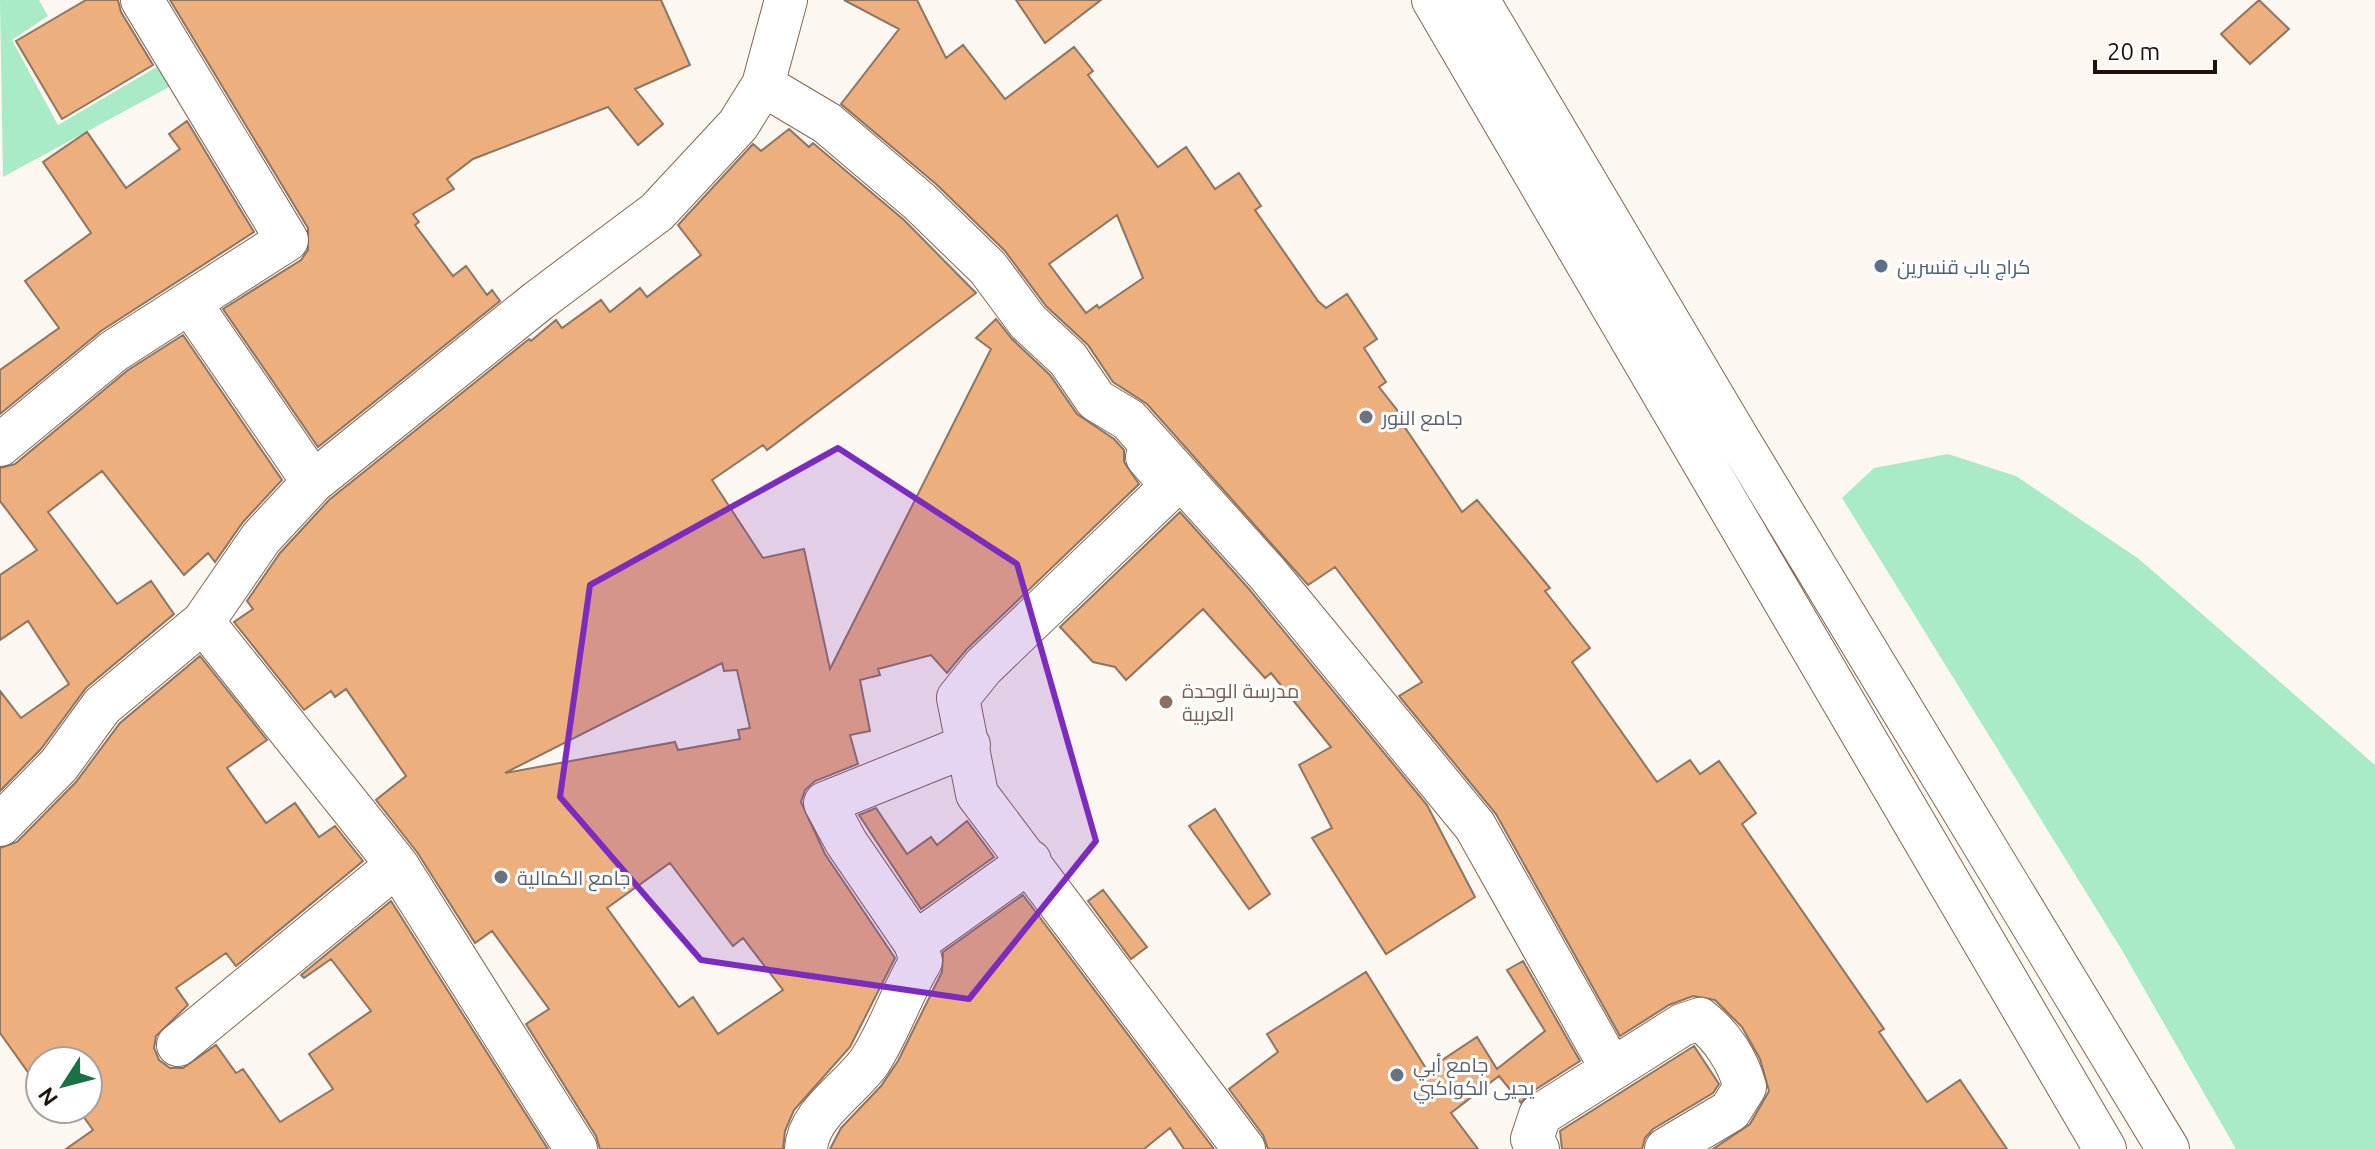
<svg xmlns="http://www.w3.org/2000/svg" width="2375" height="1149" viewBox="0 0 2375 1149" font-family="Ubuntu,Cairo,sans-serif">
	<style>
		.green { fill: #a8ebc6 }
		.building { fill: #ecaf7d; stroke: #8e7561; stroke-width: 2; fill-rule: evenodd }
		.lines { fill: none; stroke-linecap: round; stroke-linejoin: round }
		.street-casing { stroke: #806753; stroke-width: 44 }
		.street { stroke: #fff; stroke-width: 42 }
		.marked { fill: #7b2cbf; fill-opacity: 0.2; stroke: #7b2cbf; stroke-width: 6; stroke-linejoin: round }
		.service-dot { fill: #5c6f8a; stroke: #fff; stroke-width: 3 }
		.worship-dot { fill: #6b7280; stroke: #fff; stroke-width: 3 }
		.education-dot { fill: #8d6e63; stroke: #fff; stroke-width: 3 }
		.labels { text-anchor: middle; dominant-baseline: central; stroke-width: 6; stroke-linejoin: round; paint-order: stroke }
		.service-label { font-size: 20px; fill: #4e5e75; stroke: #fff; text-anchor: start }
		.worship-label { font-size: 20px; fill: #5b616d; stroke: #fff; text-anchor: start }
		.education-label { font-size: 20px; fill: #785e54; stroke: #fff; text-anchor: start }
	</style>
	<rect width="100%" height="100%" fill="#fdf7f2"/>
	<path class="green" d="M0,0H39L48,16L12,40L58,125L160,65L171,86L3,177Z
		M1948,454L2016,476L2139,559L2375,765V1149H2236L2123,952L1842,498L1874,468Z"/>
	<path class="building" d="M86,0H118L121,12L153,65L62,119L16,41Z
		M170,0H661L690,65L635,89L663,124L638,145L608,107L473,159L447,179L454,189L413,214L419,222L415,225L453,276L466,266L487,295L492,290L500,301L318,447L223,309L301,260L308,250V228Z
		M844,0H917L946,58L963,45L1005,99L1074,47L1093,71L1088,75L1158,167L1186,147L1215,189L1239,173L1261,206L1255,210L1318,301L1326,308L1347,294L1377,339L1364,348L1386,382L1379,387L1405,420L1402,423L1462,512L1477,500L1550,588L1545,591L1590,648L1572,662L1657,782L1690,760L1700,774L1719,761L1756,813L1742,824L1884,1029L1879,1032L1927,1102L1960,1080L2007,1149H1713L1750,1124L1769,1091L1760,1059L1742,1027L1715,1000L1693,996L1669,1005L1620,1036L1496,814L1399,696L1422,682L1335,567L1308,585L1147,404L1113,382L1088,345L1046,306L1005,251L936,184L841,104L899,29ZM1117,215L1143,278L1099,308L1097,305L1086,313L1049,264Z
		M1016,0H1101L1045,43Z
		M2259,0L2289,29L2250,64L2221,34Z
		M187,121L254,232L101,331L0,414V370L59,328L25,281L91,233L43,162L87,132L126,188L180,149L169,134Z
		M789,129L809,147L813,143L904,220L976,293L767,450L763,445L712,480L763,558L804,549L830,669L991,349L976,338L996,319L1012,339L1050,375L1077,414L1114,439L1124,450V462L1139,484L966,650L947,673L931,655L878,669L880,675L860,680L870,731L850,735L858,764L815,781L805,790L801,802L825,854L895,958L850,1047L794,1110L785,1131L783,1149H600L596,1136L526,1024L549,1009L492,931L475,943L417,852L376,800L406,776L346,689L335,697L331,691L304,710L234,622L253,609L247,601L280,553L329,500L529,339L531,341L556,320L562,328L601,300L610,312L640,288L647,297L701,255L678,225L753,144L761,151ZM722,663L724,671L737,670L750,728L738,730L740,739L678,750L675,742L505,773ZM670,863L733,946L743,938L783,990L718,1034L693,997L679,1007L607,908Z
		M183,335L282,480L243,522L215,562L208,553L184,575L102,471L48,512L117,604L151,581L174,614L86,688L41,749L0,791V691L21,718L69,684L28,621L0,640V575L37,550L0,501V468L15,464L128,370Z
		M1180,512L1249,589L1427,805L1475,897L1386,954L1312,838L1332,828L1299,765L1331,747L1271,673L1265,678L1203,609L1126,680L1115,667L1093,662L1060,627Z
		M200,656L267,740L227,768L266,823L295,803L319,837L335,826L363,861L236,966L226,953L176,988L188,1005L156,1036L154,1048L159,1060L170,1068H183L216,1045L236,1073L243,1069L280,1122L333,1089L309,1054L371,1011L331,959L304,978L301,975L391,901L548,1149H66L93,1130L78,1109H88V1061H40V1078L35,1082L0,1033V848L17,842L76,782L120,723Z
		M876,808L907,854L931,837L937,845L967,821L994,857L921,909L859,815Z
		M1215,809L1270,894L1249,909L1189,826Z
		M1103,890L1147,947L1131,959L1088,901Z
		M1023,895L1214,1149H1184L1170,1128L1144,1149H830L841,1128L881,1086L898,1061L942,972L943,952Z
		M1523,961L1580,1061L1527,1095L1521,1103L1499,1076L1451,1113L1478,1149H1268L1263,1135L1229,1089L1278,1052L1267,1034L1366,972L1427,1070L1477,1037L1497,1069L1545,1031L1507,970Z
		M1694,1046L1719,1084L1713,1093L1653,1129L1645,1138L1642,1149H1562L1560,1131Z"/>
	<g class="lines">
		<g class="street-casing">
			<path id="street" d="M1433,0L2105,1149
				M1478,0L1737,437L2168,1149
				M763,85L827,123L920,202L988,268L1028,322L1068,359L1096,400L1129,420L1267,573L1475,826L1611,1068
				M190,303L313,482
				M0,445L114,351L287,240L142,0
				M1147,457L1172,486L983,667L958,698L977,794L1244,1149
				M0,825L59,765L102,706L203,622
				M915,943L846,842L825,803L969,745
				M178,1045L397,865
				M576,1149L397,865L203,622L261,538L313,482L538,301L657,212L738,125L763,85L786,0
				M806,1149C808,1113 851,1089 870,1061C890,1030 902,992 921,961L915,943L1030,861
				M1538,1149L1532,1139L1540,1115L1682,1025L1700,1019C1722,1036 1738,1061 1745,1087L1730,1111L1666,1149"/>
		</g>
		<use href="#street" class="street"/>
	</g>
	<path class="marked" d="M838,448L1017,564L1096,841L969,999L701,960L560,797L590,585Z"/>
	<circle class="service-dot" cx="1881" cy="266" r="8"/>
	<g class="worship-dot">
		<circle cx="1366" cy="417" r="8"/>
		<circle cx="501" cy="877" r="8"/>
		<circle cx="1397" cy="1075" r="8"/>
	</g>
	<circle class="education-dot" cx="1166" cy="702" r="8"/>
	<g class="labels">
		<g class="service-label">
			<text x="1897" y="266">كراج باب قنسرين</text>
		</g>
		<g class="worship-label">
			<text x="1382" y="417">جامع النور</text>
			<text x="517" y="877">جامع الكمالية</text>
			<text x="1413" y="1064">جامع أبي<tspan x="1413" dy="23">يحيى الكواكبي</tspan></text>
		</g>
		<g class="education-label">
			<text x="1182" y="690">مدرسة الوحدة<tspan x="1182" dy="23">العربية</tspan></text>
		</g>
	</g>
	<g transform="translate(64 1085) rotate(234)"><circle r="38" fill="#ffffff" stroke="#a5a19e" stroke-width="2"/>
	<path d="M0-6L14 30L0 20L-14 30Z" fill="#197246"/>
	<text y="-12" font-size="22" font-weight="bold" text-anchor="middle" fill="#1d130c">N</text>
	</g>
	<path d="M2095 60v12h120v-12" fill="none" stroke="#1d130c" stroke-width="4"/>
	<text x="2107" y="60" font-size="24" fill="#1d130c" stroke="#ffffff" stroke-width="6" paint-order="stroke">20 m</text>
</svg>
